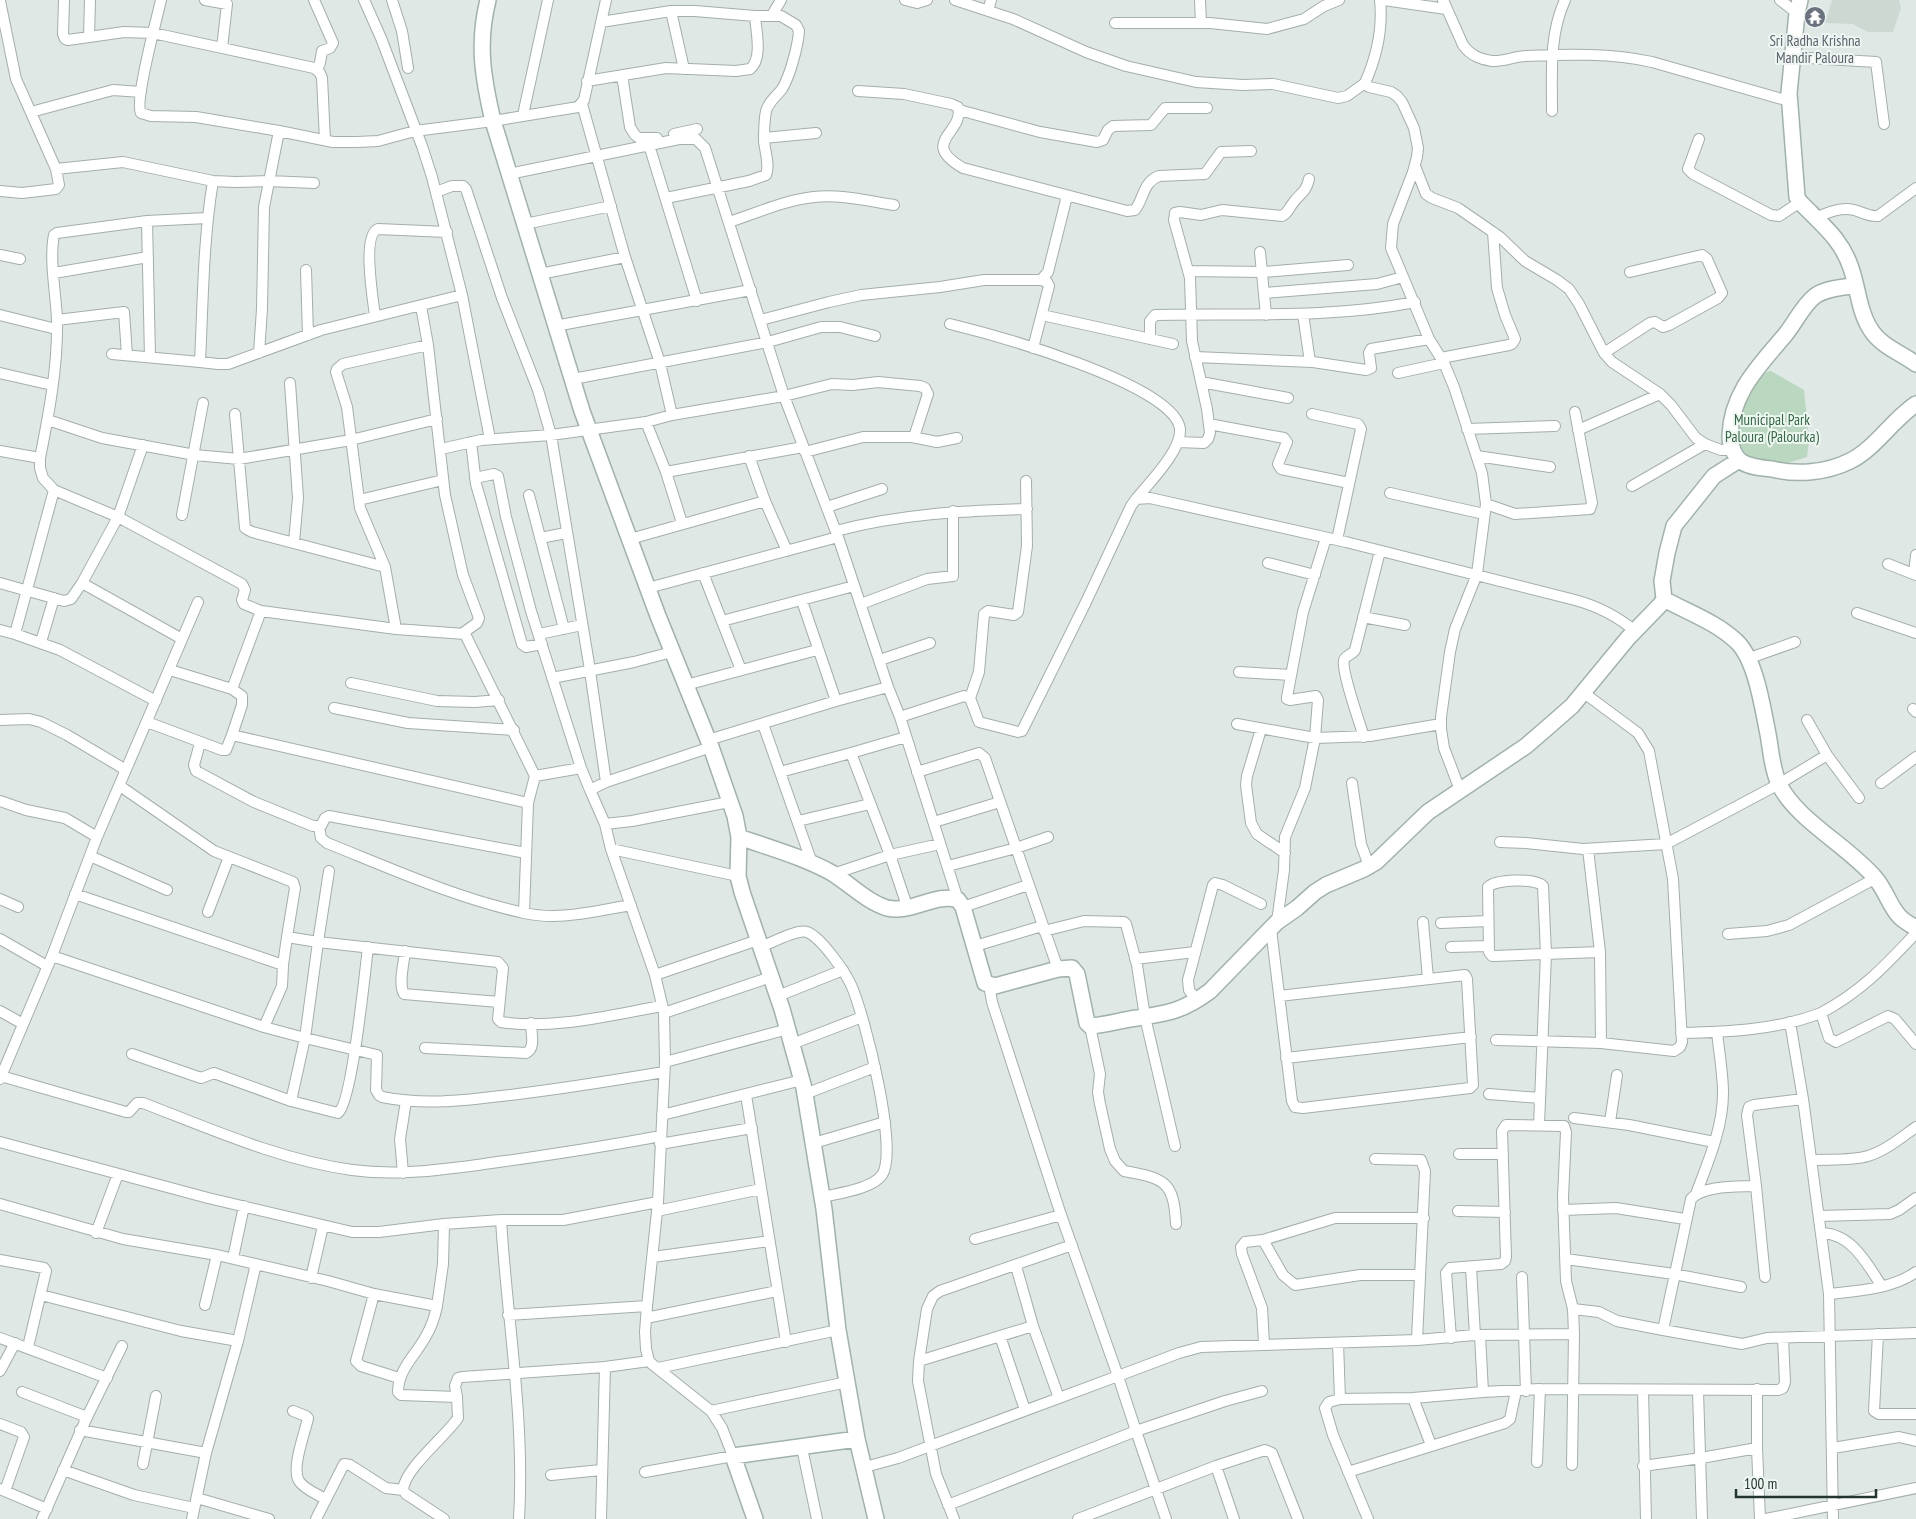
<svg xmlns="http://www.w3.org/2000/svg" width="1916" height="1519" viewBox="0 0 1916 1519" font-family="'PT Sans Narrow',sans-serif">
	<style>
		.built { fill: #cdd8d3 }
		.green { fill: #bad8c0 }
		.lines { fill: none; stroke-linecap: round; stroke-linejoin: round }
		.street-casing { stroke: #a3afaa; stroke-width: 12 }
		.secondary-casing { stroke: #9fb3ab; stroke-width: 18 }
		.street { stroke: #fff; stroke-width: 10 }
		.secondary { stroke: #fff; stroke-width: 15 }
		.labels { text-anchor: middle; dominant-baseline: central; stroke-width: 4; stroke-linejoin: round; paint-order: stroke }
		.worship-label { font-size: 15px; fill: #5b616d; stroke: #eff6f2 }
		.park-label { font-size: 15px; fill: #306944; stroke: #eff6f2 }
	</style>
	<rect width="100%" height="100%" fill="#dfe8e4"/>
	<path class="built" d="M1832,0H1899L1901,8L1893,32H1868L1853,24L1825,23Z"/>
	<path class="green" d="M1771,371L1804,390L1809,440L1807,457C1797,460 1786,464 1776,465C1771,465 1763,461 1758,459C1753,458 1747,456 1743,454C1724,439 1749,372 1771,371Z"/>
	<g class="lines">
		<g class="street-casing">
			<path id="street" d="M64,0L63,34L65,39L68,40L124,32L153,33L314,68L320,73L322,78L325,140
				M161,0C157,18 134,102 141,113L151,116L196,117L279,131L333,142H357L378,141L415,131L493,121L578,107L584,100L606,0
				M205,0L227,4L222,48
				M314,0L333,43L330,48L322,51L320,63L317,70
				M364,0L381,38L422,146L432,177L462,295L490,439
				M392,0L402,31L408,68
				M905,0L917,3L927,0
				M955,0L1013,19L1086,52L1126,66L1196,82L1243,85L1273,84L1338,98L1347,96L1365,83
				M1200,0L1201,23
				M1380,0C1383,29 1377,56 1365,83L1369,87L1391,92L1397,96L1402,102L1414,128L1418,148L1417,157L1413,172L1393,224L1391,248L1429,339L1444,363L1454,387L1482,473L1486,504L1477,574L1455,629L1450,652L1441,717V729L1444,748L1460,790
				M1384,0L1446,9
				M1443,0L1463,45C1471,56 1480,59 1492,61C1504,62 1515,56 1526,56C1568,54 1612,53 1652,62L1789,101
				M1780,0L1797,13
				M0,1L16,79L56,169L59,185L56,189L22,193L0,191
				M671,11L684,69
				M988,11L991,0
				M772,15L781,0
				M601,22L671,11H695L755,16H781L796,25L799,31C798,46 790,76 782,89C776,97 769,101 766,111C764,121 764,131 764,141C765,152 770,165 766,175L749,181L666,198
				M1115,23H1210L1267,29L1304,19L1324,6L1339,0
				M89,37L90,0
				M1792,57L1876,62L1884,124
				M622,75L630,127L635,135L639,138H657
				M587,81L666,68L736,71L750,69C763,59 756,31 755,16
				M858,91L904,94L951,104L958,107C965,133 918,142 963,168L1127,211L1135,210C1144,198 1143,182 1159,176L1205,174L1221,152L1251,151
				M582,104L625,257L660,363L672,415
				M959,110L1040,132L1097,142L1103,140L1108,130L1113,126L1151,125L1165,108H1207
				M1552,111C1552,73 1549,35 1565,0
				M31,112L113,90L141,92
				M523,115L548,0
				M674,134L697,129
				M764,138L816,133
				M1699,139L1688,169L1693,174L1771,215L1779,216L1800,202
				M649,145L697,301
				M1415,166L1426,194L1432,198L1458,208L1500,237L1525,261L1557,280L1569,289L1579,304L1604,353L1612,362L1660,394L1671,405L1696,438L1705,444L1721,450H1732
				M56,169L123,162L213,181L235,182L269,181L314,183
				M509,174L679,139H696L705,148L784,396L838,537L888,687L900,717L958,900
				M213,181C203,241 203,302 200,362L218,364H228L321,330L462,295
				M436,192L452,186H463L466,189L502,298L538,390L551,435L589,664L606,782
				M1817,217C1829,212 1841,207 1854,210C1862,212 1869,217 1878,216L1916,188
				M147,221L150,357
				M729,222C757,213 785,200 814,197C840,194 868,201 894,205
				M525,224L611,206
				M1260,252L1266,315
				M0,255L20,259
				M306,270L308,335
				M1188,271L1263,272L1348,265
				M54,273L148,257
				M540,274L625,257
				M1265,293L1377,284L1403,277
				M421,306L428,345L445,495L463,575L479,618L477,623L463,633
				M1303,314L1310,362
				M0,315L56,329
				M1042,315L1173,344
				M375,316C373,300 362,235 378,229L447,232
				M57,320L124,312L127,355
				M761,320L829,302L861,295L940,287L984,280H1041L1048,272L1067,196
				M950,324C991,334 1175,384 1180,429C1182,450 1149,483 1136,499
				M555,326L751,290
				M1150,339V321L1155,315C1242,313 1329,319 1415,302
				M1033,348L1049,286L1047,282L1041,280
				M259,353L262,309L264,207L279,131
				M1604,353L1650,323L1655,322L1663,327L1669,325L1718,298L1722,293L1707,259L1702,255L1630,272
				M112,354L200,362
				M1195,357L1313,362L1366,370L1371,368L1369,353L1371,349L1429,339
				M1441,358L1509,345L1512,344L1515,339L1505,315L1497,288L1493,232
				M0,373L52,385
				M1398,373L1444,363
				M573,379L768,342L821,327H840L875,336
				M1201,382L1288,398
				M290,383L298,498L294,542
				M235,414L245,528L252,532L385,567
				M1312,414L1358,424L1361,429L1337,540
				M48,420L102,438L195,455L239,459L351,440L437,419
				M646,422L666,472L682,523
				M1209,424L1284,438L1287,442L1278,464L1281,469L1349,483
				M1467,429L1555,426
				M1578,430L1660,394
				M471,442L476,484L522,644L526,647L542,644
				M1178,442L1204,443L1208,439L1210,433L1207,409L1192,341L1190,278L1174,220L1175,213L1180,212L1201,215L1222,210L1282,216C1288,213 1289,208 1293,203C1300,193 1306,193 1309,179
				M143,445L118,517L82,583L182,639
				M441,449L481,440L551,435L646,422L672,415L784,396L832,384L853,385L878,382L920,386L925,388L928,394L926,400L914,437
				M0,451L40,458C49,413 58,366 57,320C56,294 49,260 54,235L57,233L147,221L207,218
				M805,452L863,437H912L937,442L957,438
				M749,456L765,501L787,551
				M1477,456L1550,467
				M40,458V468L43,478L54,490L118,517L242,584L245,590L242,600L244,604L261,611L396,629L465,634L535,776L528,803L524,913C560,921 595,911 631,905
				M666,472L803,447
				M475,478L494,474L498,476L506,517L531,611L581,768
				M1632,486L1705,444
				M54,490L15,634L60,650L156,701
				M1390,493L1484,514
				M529,495L564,629
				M359,500L443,480
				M1486,504L1515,514L1590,509L1592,503L1575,412
				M827,507L882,489
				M182,515L203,403
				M836,531C899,514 962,511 1027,509
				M540,538L566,533
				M630,539L765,501
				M1268,563L1315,575
				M1888,564L1916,575
				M703,573L741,670
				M1914,574L1916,555
				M0,583L64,601L71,599L82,583
				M648,588L838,537
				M802,601L836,701
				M861,604L927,579L953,576V511
				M1857,613L1916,633
				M1363,617L1405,625
				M722,621L854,586
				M396,629L385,567L360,508L347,407L336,372L337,369L343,364L428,345
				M0,630L15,634
				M539,634L582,625
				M41,642L54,598
				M1747,659L1795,642
				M880,660L930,643
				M170,670L232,689L242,696V705L232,735
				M1239,672L1291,675
				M552,678L634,662L672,652
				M351,683L437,701L475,702L499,700
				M686,685L817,650
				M232,689L261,611
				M970,698L979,672L984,614L988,611L1014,615L1018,612L1027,546L1026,481
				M334,708L408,723L514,730
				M1913,709L1916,712
				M900,717L964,696L970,698L979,722L1018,732L1022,731L1086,602L1131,506L1136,499L1150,498L1346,542L1575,600C1597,606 1617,616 1635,631
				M0,720L29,719L41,722L67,735L126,770
				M1807,720L1827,755L1859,798
				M147,722L222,750H226L232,735L528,803
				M763,724L812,863
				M1237,724L1315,738L1370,736L1441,724
				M1261,729L1247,776L1246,785L1251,823L1257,834L1285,853
				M906,737L851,753L890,855L908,909
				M1364,737C1360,724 1341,670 1344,660C1345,656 1353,654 1355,650L1380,551
				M708,740L836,701L888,687
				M200,743L194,765L196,771L254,802L313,826H321L325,818L329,816L526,853
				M780,772L851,753
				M917,772L979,753L985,758L1058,969
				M535,776L581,768L590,790
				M1352,783L1361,844L1369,866
				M1881,783L1916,757
				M120,786L214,851L293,882L295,888L287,937
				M0,801L26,810L65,818L97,837
				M798,821L870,804
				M934,822L1000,802
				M605,824L632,821L729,802
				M319,827L321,838L327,843C392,869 456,898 524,913
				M1500,842L1526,843L1583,849L1666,844L1779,784L1827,755
				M611,849L738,876
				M1588,849L1600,952L1601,1043
				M90,856L167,890
				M948,866L1016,848L1048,837
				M329,871L318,942L498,962L503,968L498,1019L501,1022C554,1030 610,1015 662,1006
				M833,874L890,855L940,844
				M75,894L283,965
				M0,899L18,907
				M963,907L1028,885
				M208,912L229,857
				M1277,922L1284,870L1285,837L1305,788L1315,738L1318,700L1316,696L1290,700L1287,699V697L1303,612L1326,538
				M1423,922L1428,979
				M1441,923L1488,921
				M1271,929L1292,1101L1295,1107L1303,1108L1470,1088L1473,1085L1467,979L1465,975L1279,996
				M1044,931L1084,921L1124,922L1126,924L1137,965L1145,1017L1175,1146
				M1728,934L1767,931L1789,925L1876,878
				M0,939L47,966
				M975,946L1042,926
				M761,947C771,943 797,929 807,932C821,937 846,973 852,987C865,1018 899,1150 882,1175C872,1189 839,1193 823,1197
				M1451,947L1489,946
				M405,951C404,963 398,984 404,994L499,1002
				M52,956L264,1027L305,1038L291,1101
				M1135,959L1195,952
				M655,975L758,940
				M778,996L843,970
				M1197,1001L1189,990L1188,980L1213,885L1215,883L1223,885L1261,904
				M0,1011L23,1024
				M664,1013L771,977
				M1821,1013C1862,991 1885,966 1916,933
				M1790,1022L1803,1099
				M1090,1026L1100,1074L1098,1092L1100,1104L1110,1149L1115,1161L1124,1171C1164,1178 1174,1181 1176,1224
				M264,1027L282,986L283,965L287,937L318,942L305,1038L377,1055L376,1090L379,1095L382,1097C422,1105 461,1101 501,1096C555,1090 610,1081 664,1072
				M1681,1033C1727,1032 1777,1030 1821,1013L1829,1038L1836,1042L1888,1016L1895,1019L1916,1044
				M1496,1040L1601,1043L1674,1051L1680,1047L1682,1042L1673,879L1649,751L1638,733L1584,693
				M792,1044L862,1017
				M425,1048L526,1053C536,1048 531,1034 531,1023
				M132,1054L201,1078L214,1073L291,1101L338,1113C352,1103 365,972 368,947
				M1286,1058L1471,1037
				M665,1062L788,1029
				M1,1076L126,1112H129L137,1103H143C211,1129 280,1160 352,1170C397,1176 440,1170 484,1164C543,1156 602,1147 661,1136
				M0,1079L52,956L97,837L198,602
				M805,1094L875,1067
				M1489,1094L1540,1098
				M746,1095L786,1342
				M662,1115L802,1080
				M1574,1118L1629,1125L1714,1142
				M1610,1122L1617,1075
				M1539,1125L1546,954L1543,886C1535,878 1496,879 1488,887L1489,952L1492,956H1494L1600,952
				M0,1142L208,1198L352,1232H379L444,1224L501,1220H563L658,1202
				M814,1143L885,1122
				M660,1144L752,1128
				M1459,1154H1503
				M1375,1159L1421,1160L1425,1171L1417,1340
				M1812,1160C1830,1159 1851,1161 1868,1156C1885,1151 1902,1137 1916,1127
				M403,1173L400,1139L406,1101
				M1756,1186L1765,1277
				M1696,1194C1708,1162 1723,1128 1723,1093C1723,1073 1719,1052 1717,1032
				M0,1204L123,1239L217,1255L328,1281L374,1294L437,1306L443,1264L444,1224
				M1563,1210L1616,1208L1685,1219
				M657,1211L761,1189
				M1458,1211L1505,1212
				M1819,1216L1890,1214L1899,1210L1916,1198
				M501,1220C507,1319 525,1419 519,1519
				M96,1233L118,1174
				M1822,1233C1852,1234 1867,1264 1881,1285
				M975,1239L1061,1215
				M1263,1240L1283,1275L1295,1285L1360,1275H1419
				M653,1257L769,1241
				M233,1258L244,1206
				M1566,1259L1674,1274L1741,1287
				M0,1260L44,1268L46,1271L28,1347
				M1016,1266L1033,1326L1059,1398
				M1471,1268L1475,1335
				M1522,1277L1526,1391
				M311,1278L323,1226
				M374,1294L356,1361L361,1366L399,1378
				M1829,1294C1858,1291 1892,1289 1916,1272
				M41,1295L181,1331L238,1341
				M205,1305L217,1255
				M437,1306C435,1316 432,1326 426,1336C416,1355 398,1369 398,1392L401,1395L457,1397L455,1386L458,1378L462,1377L605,1367
				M1573,1309L1599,1312L1617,1321L1663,1330L1691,1199C1703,1185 1738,1187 1756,1186L1747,1115L1749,1107L1754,1105L1803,1099L1829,1294L1833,1519
				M508,1315L647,1306
				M646,1318L777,1291
				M1663,1330L1742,1344L1767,1338L1916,1333
				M1878,1334L1874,1411L1879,1414H1916
				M1480,1335L1483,1392
				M1000,1336L1025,1410
				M0,1338L107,1378
				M1451,1338L1446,1273L1450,1268L1501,1264L1505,1261L1506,1257L1502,1131L1506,1125L1564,1126L1566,1132L1563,1197L1566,1281L1573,1309L1574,1334L1572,1465
				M1338,1343L1340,1399
				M1264,1344L1262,1308L1242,1254L1241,1247L1245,1242L1263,1240L1335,1218H1424
				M919,1361L1033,1326
				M658,1368L838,1330
				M0,1371L15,1343
				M1643,1390L1646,1519
				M1262,1391L1225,1401L1136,1431L1118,1376L1179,1353L1201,1347L1417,1340L1475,1335L1574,1334
				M1698,1391L1702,1519
				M22,1392L87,1417
				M1413,1398L1431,1445
				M293,1411L306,1416L308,1418C305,1433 291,1468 299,1481C304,1489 317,1494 325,1499
				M711,1411L847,1382
				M0,1424L21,1432L24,1437L5,1491
				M80,1430L206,1453L238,1341L256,1264
				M802,1448L817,1519
				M1757,1448L1760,1519
				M1833,1448L1899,1437L1916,1441
				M1537,1462L1540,1389
				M143,1464L156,1396
				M1216,1466L1234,1519
				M1643,1466L1701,1458L1757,1448V1389
				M865,1467L898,1458L1118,1376L1061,1215L992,1002L989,985
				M63,1470L134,1495L194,1508
				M645,1472L733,1456L722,1428L711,1411L652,1364L649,1361L646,1349L645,1332L647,1306L658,1202L665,1062L664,1013L655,975L611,849L605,824L590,790L606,782L711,747
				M1348,1472L1505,1423L1510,1419L1516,1391
				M551,1475L601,1470
				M0,1489L47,1509
				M197,1498L269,1519
				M948,1505L1136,1431L1166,1519
				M42,1519L87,1417L122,1346
				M192,1519L206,1453
				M316,1519L344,1464L350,1465L386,1488L403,1490
				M444,1519L406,1494L403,1490C404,1469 446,1436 458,1418L457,1397
				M601,1519L605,1367L649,1361
				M954,1519L936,1474L918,1381L919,1361L927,1309L933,1296L940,1291L1072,1245
				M1078,1519L1216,1466L1265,1450L1272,1453L1298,1519
				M1368,1519L1333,1435L1325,1408L1329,1402L1340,1399L1413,1398L1483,1392L1540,1389L1778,1390L1783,1388L1785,1382L1783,1338
				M1766,1519L1916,1488"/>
		</g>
		<g class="secondary-casing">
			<path id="secondary" d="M488,0C477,44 483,78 493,121L582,411L658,616L711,747L735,816L739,837L738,876L742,892L782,1009L804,1088L824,1209L838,1330L847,1382L857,1439L876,1519
				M1800,0L1797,13L1789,93L1797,197L1800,202C1821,224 1841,238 1851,268C1858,288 1859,312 1871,330C1881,346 1901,353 1916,364
				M1855,285C1843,288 1826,288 1815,296C1803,305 1795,323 1785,335C1759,366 1731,393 1730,436C1730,445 1734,457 1742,462C1750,467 1762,468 1772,469C1797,475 1826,473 1850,461C1875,449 1892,420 1916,404
				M1664,599C1687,612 1716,622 1736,641C1755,658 1762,704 1767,729C1771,747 1771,767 1779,784C1796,820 1850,847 1876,879C1886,891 1890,907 1900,917C1905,922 1911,925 1916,928
				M739,837C770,848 803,857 832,873C850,884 867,902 887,908C912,914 936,892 958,900L963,907L985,983L995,986L1058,969L1072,968L1077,974L1087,1023L1090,1026C1106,1025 1121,1020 1137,1018C1169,1013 1183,1011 1210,991L1277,922L1297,908L1315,892L1326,885L1364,869L1376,862L1428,812L1526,746L1548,727L1572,706L1628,638L1661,604L1664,599L1662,581L1667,553L1674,526L1714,476L1739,460
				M755,1519L733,1456L857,1439"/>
		</g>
		<use href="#street" class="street"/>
		<use href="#secondary" class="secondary"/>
	</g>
	<defs>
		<g id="temple-disc" transform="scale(1.125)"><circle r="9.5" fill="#6b7280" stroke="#eff6f2"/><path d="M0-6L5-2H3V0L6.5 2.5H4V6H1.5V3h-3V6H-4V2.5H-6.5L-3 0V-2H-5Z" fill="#fff"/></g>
	</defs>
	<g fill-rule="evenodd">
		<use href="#temple-disc" x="1815" y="17"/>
	</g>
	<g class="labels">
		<g class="worship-label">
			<text x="1815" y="40">Sri Radha Krishna<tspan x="1815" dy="17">Mandir Paloura</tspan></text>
		</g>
		<g class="park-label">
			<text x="1772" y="419">Municipal Park<tspan x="1772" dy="17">Paloura (Palourka)</tspan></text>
		</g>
	</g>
	<path d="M1736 1489v8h140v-8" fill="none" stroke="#223630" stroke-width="2.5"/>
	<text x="1744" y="1489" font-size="15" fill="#223630" stroke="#eff6f2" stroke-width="4" paint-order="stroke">100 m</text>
</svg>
